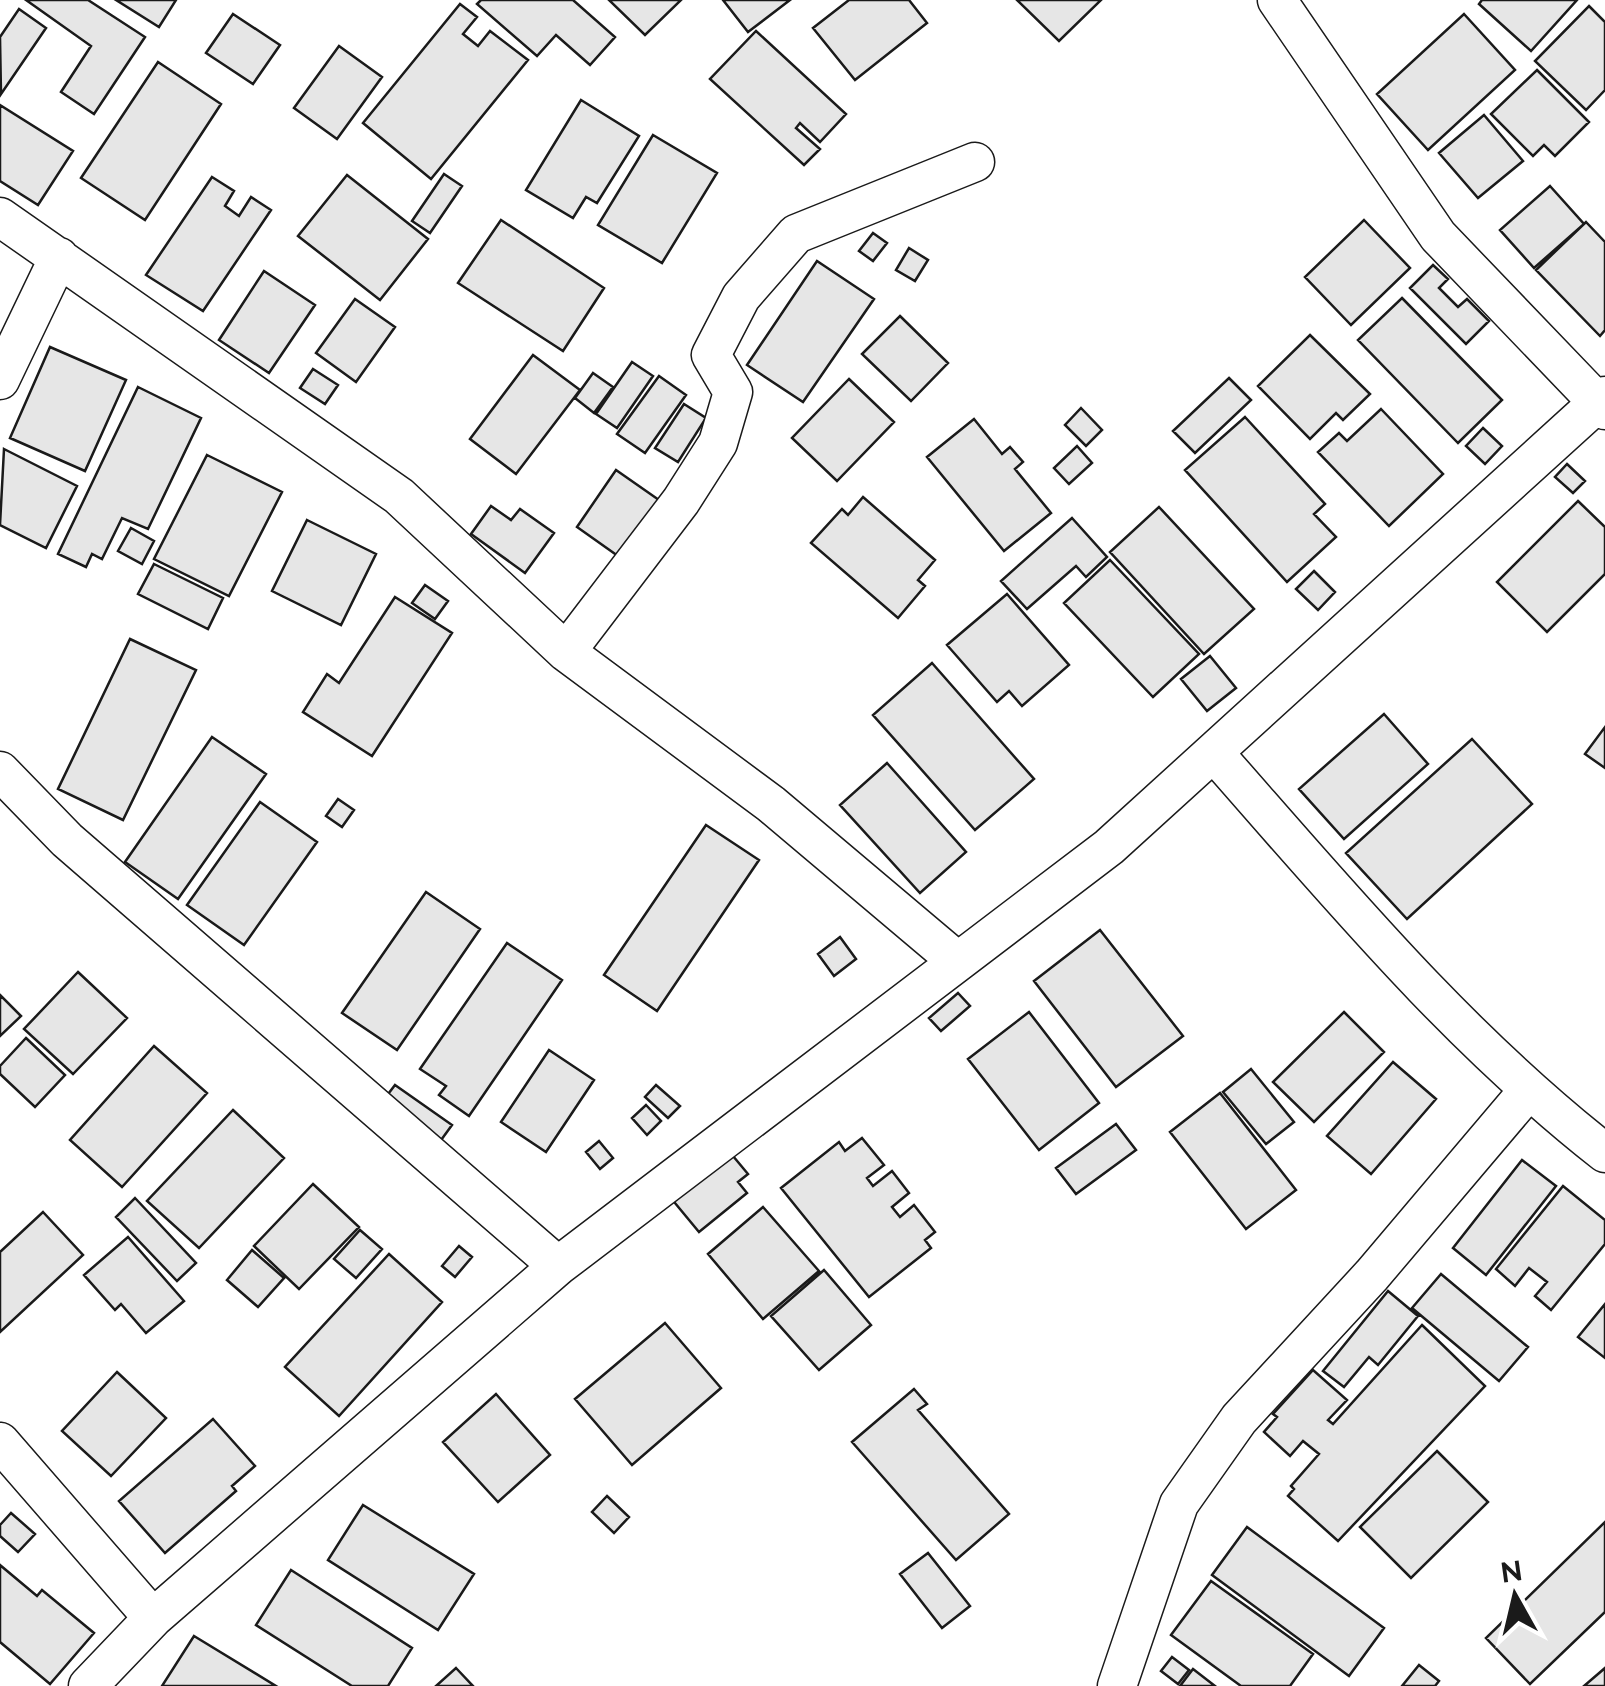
<svg xmlns="http://www.w3.org/2000/svg" width="1605" height="1686" viewBox="0 0 1605 1686" font-family="Raleway,sans-serif">
	<style>
		.building { fill: #e6e6e6; stroke: #1a1a1a; stroke-width: 2.5 }
		.lines { fill: none; stroke-linecap: round; stroke-linejoin: round }
		.street-casing { stroke: #1a1a1a; stroke-width: 41 }
		.street { stroke: #fff; stroke-width: 38 }
	</style>
	<rect width="100%" height="100%" fill="#fff"/>
	<path class="building" d="M26,0H88L145,37L94,114L61,92L91,46Z
		M116,0H176L159,27Z
		M481,0H573L615,37L590,65L556,35L537,56L477,4Z
		M609,0H681L645,35Z
		M723,0H790L748,32Z
		M849,0H909L927,23L855,80L813,28Z
		M1017,0H1101L1059,41Z
		M1482,0H1577L1531,51L1479,4Z
		M460,4L477,17L463,34L478,46L490,31L528,60L431,179L363,123Z
		M1589,6L1605,22V90L1586,110L1535,61Z
		M19,9L46,28L1,94L0,37Z
		M233,14L280,45L253,84L206,53Z
		M1464,14L1515,70L1428,150L1377,94Z
		M756,31L846,114L820,142L800,123L796,128L820,149L804,165L710,79Z
		M339,46L382,77L337,139L294,108Z
		M158,62L221,104L145,220L81,178Z
		M1537,70L1589,122L1555,156L1544,145L1533,156L1491,114Z
		M581,100L639,136L597,203L586,197L573,218L526,190Z
		M0,105L73,151L38,205L0,181Z
		M1484,115L1523,161L1478,198L1439,153Z
		M653,135L717,173L662,263L598,225Z
		M444,174L462,186L430,233L412,221Z
		M347,175L428,239L380,300L298,236Z
		M212,177L234,191L225,206L239,216L251,197L271,210L203,311L146,275Z
		M1550,186L1584,224L1534,268L1500,230Z
		M501,220L604,288L563,351L458,283Z
		M1364,220L1410,268L1351,325L1305,277Z
		M1586,222L1605,242V330L1600,336L1536,270Z
		M873,233L887,243L873,261L859,251Z
		M909,248L928,260L915,281L896,270Z
		M817,261L874,299L803,402L747,365Z
		M1433,265L1448,279L1439,288L1458,307L1467,299L1489,321L1466,344L1410,288Z
		M264,271L315,305L269,373L219,340Z
		M1402,298L1502,400L1458,443L1358,340Z
		M355,299L395,327L356,382L316,353Z
		M900,316L948,363L911,401L862,354Z
		M1310,335L1370,394L1343,420L1336,413L1310,439L1258,386Z
		M50,347L126,380L85,471L10,438Z
		M533,355L580,390L516,474L470,439Z
		M632,362L653,376L617,428L596,414Z
		M313,369L338,385L325,404L300,388Z
		M593,373L613,387L594,413L575,398Z
		M659,376L686,395L645,453L617,434Z
		M1229,378L1251,400L1195,453L1173,431Z
		M849,379L894,422L837,481L792,438Z
		M138,387L201,418L148,529L122,518L102,559L92,554L86,567L58,554Z
		M684,404L706,418L678,462L655,448Z
		M1081,408L1102,430L1086,446L1065,425Z
		M1381,409L1443,474L1389,526L1318,452L1339,433L1347,441Z
		M1245,417L1325,504L1314,514L1336,537L1287,582L1185,470Z
		M974,419L1002,454L1010,447L1023,462L1015,469L1051,513L1004,551L927,457Z
		M1483,428L1502,446L1485,464L1466,446Z
		M1077,446L1092,463L1069,484L1054,468Z
		M4,449L77,486L46,548L0,525Z
		M207,455L282,492L229,596L154,559Z
		M1567,464L1585,481L1573,493L1555,477Z
		M616,470L659,500L618,556L577,527Z
		M863,497L935,560L918,580L925,586L898,618L811,543L842,509L848,515Z
		M1578,501L1605,527V574L1547,632L1497,582Z
		M491,506L511,520L520,509L554,533L525,573L471,534Z
		M1159,507L1254,609L1204,654L1110,552Z
		M1072,518L1107,557L1086,577L1076,566L1027,609L1001,581Z
		M307,520L376,554L341,625L272,591Z
		M131,528L154,541L142,564L118,551Z
		M1110,560L1199,654L1153,697L1064,603Z
		M154,564L223,598L208,629L138,594Z
		M1314,571L1335,592L1318,610L1296,589Z
		M425,585L448,601L435,619L412,603Z
		M1007,594L1069,665L1022,706L1009,691L997,702L947,645Z
		M395,597L452,633L372,756L303,712L327,674L339,683Z
		M130,639L196,670L123,820L58,789Z
		M1210,656L1236,688L1207,711L1181,679Z
		M932,663L1034,779L975,830L873,715Z
		M1384,714L1428,764L1344,839L1299,789Z
		M1605,727V768L1585,754Z
		M212,737L266,774L178,899L125,862Z
		M1472,739L1532,804L1407,919L1346,853Z
		M887,763L966,852L920,893L840,805Z
		M338,799L354,810L342,827L326,816Z
		M260,802L317,842L244,945L187,905Z
		M706,825L759,860L657,1011L604,975Z
		M426,892L480,929L397,1050L342,1013Z
		M1100,930L1183,1036L1116,1087L1034,981Z
		M840,937L856,959L834,976L818,954Z
		M507,943L562,980L469,1116L439,1095L446,1086L420,1069Z
		M78,972L127,1018L73,1074L24,1029Z
		M958,993L970,1006L941,1031L929,1018Z
		M0,995L21,1016L0,1036Z
		M1029,1012L1099,1103L1039,1150L968,1059Z
		M1344,1012L1384,1052L1314,1122L1273,1082Z
		M26,1038L65,1075L35,1107L0,1074V1066Z
		M154,1046L207,1093L122,1187L70,1140Z
		M549,1050L594,1080L546,1152L501,1122Z
		M1393,1062L1436,1099L1371,1174L1327,1136Z
		M1251,1069L1294,1122L1266,1144L1223,1092Z
		M395,1085L452,1125L436,1147L379,1106Z
		M656,1085L680,1106L668,1118L645,1097Z
		M1220,1093L1296,1190L1246,1229L1170,1132Z
		M646,1105L661,1121L647,1135L632,1118Z
		M233,1110L284,1158L199,1248L147,1201Z
		M1116,1124L1136,1150L1076,1194L1056,1168Z
		M862,1138L884,1165L867,1178L873,1186L892,1171L909,1193L892,1207L900,1217L914,1205L935,1232L925,1240L931,1248L869,1297L781,1188L839,1142L845,1151Z
		M599,1141L613,1158L600,1169L586,1152Z
		M728,1150L748,1174L738,1182L747,1193L699,1232L670,1197Z
		M1522,1160L1556,1186L1486,1275L1453,1248Z
		M313,1184L359,1227L299,1289L254,1246Z
		M1563,1186L1605,1220V1244L1551,1310L1535,1296L1547,1282L1529,1268L1515,1286L1496,1269Z
		M135,1198L196,1263L177,1281L116,1217Z
		M763,1207L819,1271L763,1319L708,1254Z
		M43,1212L83,1255L0,1332V1252Z
		M360,1230L382,1249L356,1278L334,1259Z
		M128,1237L184,1301L146,1333L121,1304L115,1310L84,1275Z
		M459,1246L472,1257L455,1277L442,1266Z
		M252,1250L284,1278L258,1307L227,1280Z
		M389,1254L442,1302L339,1416L285,1367Z
		M824,1270L871,1325L819,1370L771,1316Z
		M1441,1274L1528,1347L1499,1381L1412,1308Z
		M1388,1291L1418,1316L1378,1365L1369,1357L1344,1387L1323,1371Z
		M1605,1304V1358L1578,1337Z
		M665,1323L721,1388L632,1465L575,1399Z
		M1422,1325L1485,1386L1338,1541L1288,1496L1294,1489L1291,1486L1319,1454L1303,1441L1290,1456L1264,1432L1277,1417L1273,1414L1313,1370L1347,1400L1328,1420L1333,1424Z
		M117,1372L166,1418L111,1476L62,1431Z
		M914,1389L927,1404L918,1410L1009,1514L956,1560L852,1442Z
		M496,1394L550,1455L498,1502L443,1442Z
		M213,1419L255,1466L232,1486L236,1491L165,1553L119,1501Z
		M1437,1451L1488,1502L1411,1578L1360,1527Z
		M607,1496L629,1517L614,1533L592,1512Z
		M363,1505L474,1574L438,1630L328,1560Z
		M11,1513L35,1534L18,1552L0,1536V1525Z
		M1605,1522V1612L1530,1684L1486,1638Z
		M1247,1527L1384,1628L1349,1676L1212,1575Z
		M928,1553L970,1606L942,1628L900,1574Z
		M0,1565L37,1596L42,1590L94,1633L50,1684L0,1642Z
		M291,1570L412,1648L388,1686H352L256,1625Z
		M1211,1581L1313,1654L1290,1686H1241L1171,1635Z
		M194,1636L276,1686H162Z
		M1172,1657L1189,1670L1178,1684L1161,1671Z
		M1419,1665L1439,1681L1435,1686H1402Z
		M456,1668L473,1686H436Z
		M1605,1668V1686H1584Z
		M1193,1669L1215,1686H1180Z"/>
	<g class="lines">
		<g class="street-casing">
			<path id="street" d="M1277,0L1438,236L1605,410
				M0,217L399,496L566,652L771,804L957,961
				M0,380L59,257
				M566,652L681,501L718,443L733,392L711,355L741,297L796,234L975,162
				M1215,754C1340,896 1456,1036 1605,1153
				M0,771L67,840L558,1266
				M0,1442L153,1618
				M88,1686L153,1618L558,1266L1109,847L1605,396
				M1117,1686L1179,1504L1239,1419L1372,1275L1527,1092"/>
		</g>
		<use href="#street" class="street"/>
	</g>
	<g transform="translate(1515 1596) rotate(352)" stroke="#ffffff" stroke-width="8" paint-order="stroke">
	<path d="M0-8L18 38L0 25L-18 38Z" fill="#1a1a1a"/>
	<text y="-15" font-size="28" font-weight="bold" text-anchor="middle" fill="#1a1a1a">N</text>
	</g>
</svg>
